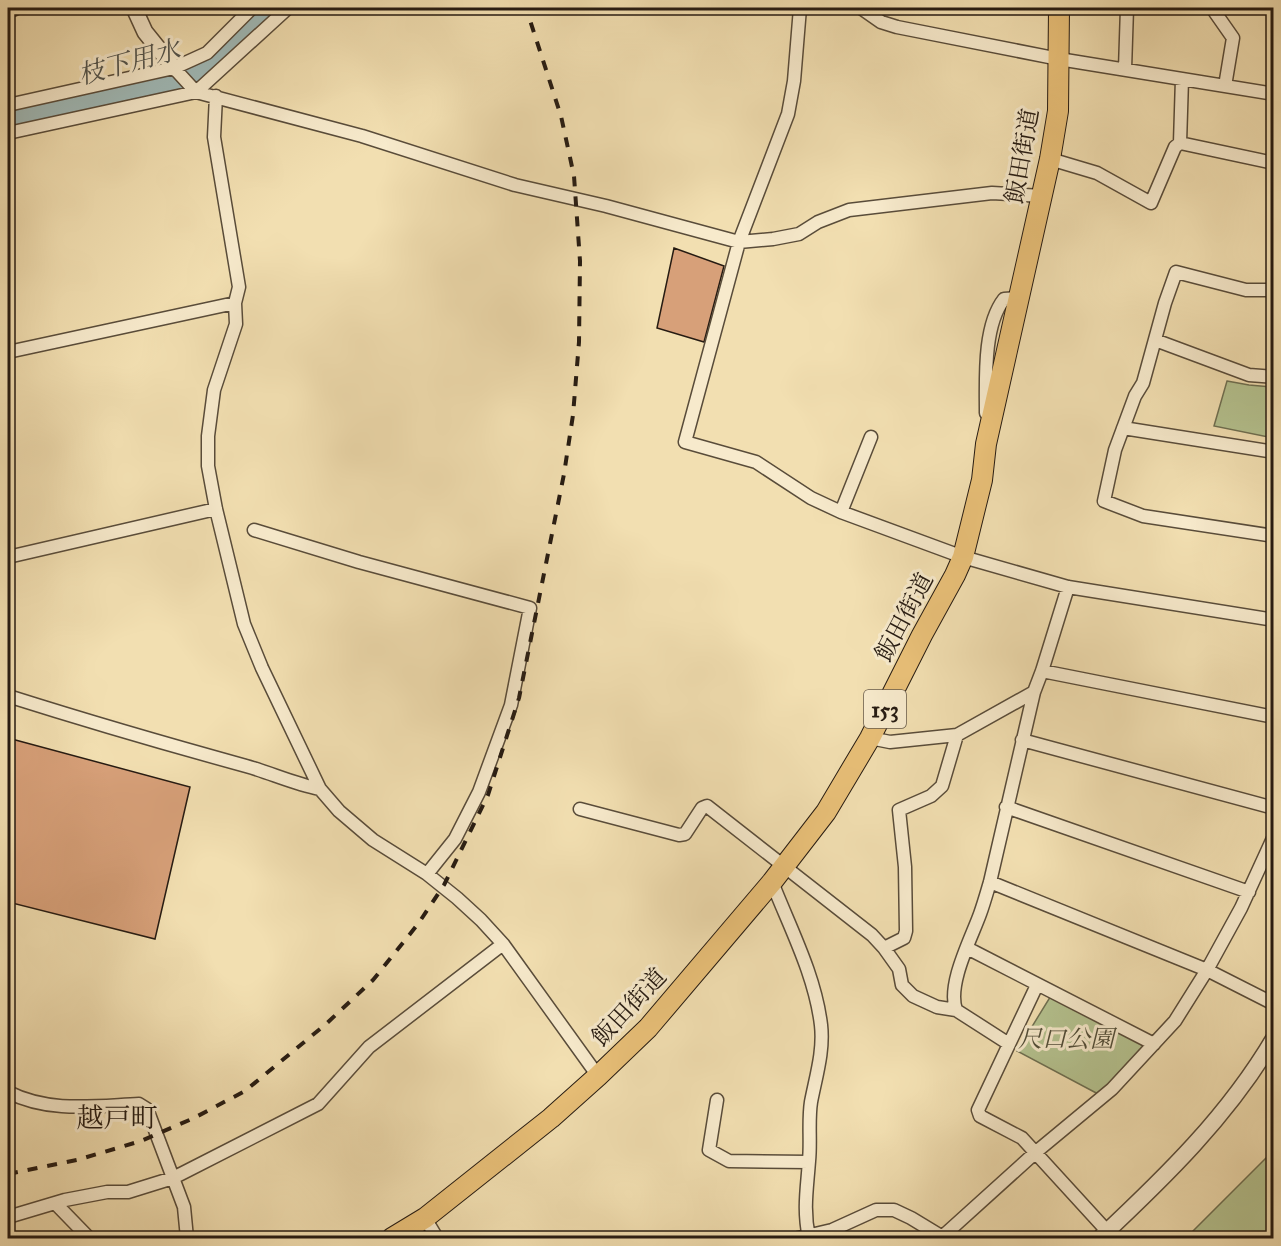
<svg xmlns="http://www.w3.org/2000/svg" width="1281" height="1246" viewBox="0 0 1281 1246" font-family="'IM FELL Great Primer','Noto Serif JP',serif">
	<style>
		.green { fill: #b5c390; stroke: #6e6f51; stroke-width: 1.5 }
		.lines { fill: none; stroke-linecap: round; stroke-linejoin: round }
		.river { stroke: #a0bab8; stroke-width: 22 }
		.building { fill: #d7a079; stroke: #261b12; stroke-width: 1.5 }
		.minor-casing { stroke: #594c3a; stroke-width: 15 }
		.tertiary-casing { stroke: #594c3a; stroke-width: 18 }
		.trunk-casing { stroke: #261b12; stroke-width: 22 }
		.minor { stroke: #f7eacc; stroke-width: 12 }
		.tertiary { stroke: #f7eacc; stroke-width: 15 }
		.trunk { stroke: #e9c078; stroke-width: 20 }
		.rail { stroke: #261b12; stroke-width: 4; stroke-dasharray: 10 10; stroke-linecap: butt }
		.labels { text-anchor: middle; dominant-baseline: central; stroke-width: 6; stroke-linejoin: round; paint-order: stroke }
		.shield { fill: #f7eacc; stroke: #65594a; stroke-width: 1.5 }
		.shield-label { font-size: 22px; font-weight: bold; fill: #261b12 }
		.street-label { font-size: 24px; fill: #261b12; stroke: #f7eacc }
		.park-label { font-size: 24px; font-style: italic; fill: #514d38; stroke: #f7eacc }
		.water-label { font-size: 26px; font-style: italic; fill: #51534c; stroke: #f7eacc }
		.quarter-label { font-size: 27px; fill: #261b12; stroke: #f7eacc }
	</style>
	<rect width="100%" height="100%" fill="#f2dfb1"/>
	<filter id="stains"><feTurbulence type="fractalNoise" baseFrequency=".00333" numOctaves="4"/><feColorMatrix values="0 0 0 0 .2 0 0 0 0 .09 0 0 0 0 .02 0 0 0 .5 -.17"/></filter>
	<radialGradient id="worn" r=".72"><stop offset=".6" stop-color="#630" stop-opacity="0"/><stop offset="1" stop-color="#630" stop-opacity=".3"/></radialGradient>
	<path class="green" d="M1227,381L1249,385L1273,387V438L1214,426Z
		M1052,994L1150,1047L1100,1095L1017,1051Z
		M1273,1151V1238H1186Z"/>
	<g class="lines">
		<path class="river" d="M8,121L159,90L198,75L220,62L277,8"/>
	</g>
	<path class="building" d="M674,248L724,266L704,342L657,328Z
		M8,738L190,787L155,939L8,902Z"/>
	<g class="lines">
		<g class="minor-casing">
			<path id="minor" d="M800,8L794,81L788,114L739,242L685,442L756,462L811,498L841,512L963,557L1068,587L1274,620
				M861,8L881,22L897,27L1059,59L1274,94
				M1212,8L1233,38L1225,86
				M174,68L196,92
				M1125,69L1127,8
				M196,92L288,8
				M216,96L214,137L239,287L235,303L236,324L214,390L208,436V466L216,509L244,624L262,668L320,789L339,811L373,840L427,874L457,898L481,920L503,944L598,1076
				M8,105L174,68L207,53L252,8
				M8,133L196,92L362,136L515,185L606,206L739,242L773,239L799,234L818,222L849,210L992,193L1042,196
				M1180,143L1182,79
				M1050,159L1097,173L1151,203L1175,147L1180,143L1274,163
				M1274,290H1246L1176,272L1165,303L1143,383L1135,396L1115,450L1104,501L1143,516L1274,536
				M1155,340L1249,375L1274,377
				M8,352L235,303
				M986,413C986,379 983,326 1004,299L1020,298
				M1123,428L1274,452
				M841,512L871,437
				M254,530L359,562L530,608L511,705L479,792L455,839L427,874
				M8,557L216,509
				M1042,671L1274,717
				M8,696C87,721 166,744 246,766C271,773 294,784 320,789
				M870,738L890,742L957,735
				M1022,740L1274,808
				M1006,807L1249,892
				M580,809L679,835L685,834L702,808L707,806L872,935L884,948L904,938L906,931L905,867L899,810L931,796L942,786L957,735L1034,692
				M772,882C790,928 815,975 821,1025C824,1051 816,1076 811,1102C808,1121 811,1142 809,1161C807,1189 803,1210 809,1238
				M990,882L1207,970L1274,1004
				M884,948L899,969L902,985L913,996L937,1007L956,1010
				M967,948L1154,1044
				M1037,985L978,1110L980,1116L1022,1138L1107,1231
				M1009,1044L956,1010C947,984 971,939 980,914C984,903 987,892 990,882L1034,692L1042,671L1068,587
				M8,1092C49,1113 94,1106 139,1104L147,1109L184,1207L187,1238
				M717,1100L709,1150L729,1161L809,1162
				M55,1203L89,1238
				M8,1217L65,1200L107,1192H128L173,1178L318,1104L369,1047L503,944
				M425,1218L437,1238
				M942,1237L1036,1152L1112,1089L1175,1021L1207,970L1241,908L1274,836
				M798,1238L832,1230L876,1210H894L911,1218L944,1238"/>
		</g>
		<g class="tertiary-casing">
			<path id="tertiary" d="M134,8L145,32L174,68
				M1273,8H1274
				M8,10L14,8
				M1100,1238C1165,1177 1228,1116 1274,1038"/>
		</g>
		<g class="trunk-casing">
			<path id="trunk" d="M392,1238L425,1218L551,1118L598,1076L648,1028L772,882L826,812L870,738L922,635L955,575L963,557L982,480L986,444L1050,159L1058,111L1059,8"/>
		</g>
		<use href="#minor" class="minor"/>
		<use href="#tertiary" class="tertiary"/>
		<use href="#trunk" class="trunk"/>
		<path class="rail" d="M8,1174L77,1160L141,1141L194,1118L245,1091L326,1024L373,980L418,924L444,885L488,795L519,698L564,474L573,415L579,342L580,261L574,176L561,116L526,8"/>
	</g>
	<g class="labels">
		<rect class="shield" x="864" y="690" width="42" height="38" rx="4.5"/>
		<g class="shield-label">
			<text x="885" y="709">153</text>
		</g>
		<g class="street-label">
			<text transform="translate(1022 156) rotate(-80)">飯田街道</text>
			<text transform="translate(904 617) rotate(-62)">飯田街道</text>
			<text transform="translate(629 1007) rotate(-47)">飯田街道</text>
		</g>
		<g class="park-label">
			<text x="1066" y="1039">尺口公園</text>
		</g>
		<g class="water-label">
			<text transform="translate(129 62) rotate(-15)">枝下用水</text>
		</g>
		<g class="quarter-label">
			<text x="117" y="1117">越戸町</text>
		</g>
	</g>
	<rect width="1281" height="1246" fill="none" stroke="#f2dfb1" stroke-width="30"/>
	<rect x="9" y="9" width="1263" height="1228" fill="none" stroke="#261b12" stroke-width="3"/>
	<rect x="15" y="15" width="1251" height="1216" fill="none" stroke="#261b12" stroke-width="1.5"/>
	<rect width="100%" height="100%" filter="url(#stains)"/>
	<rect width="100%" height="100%" fill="url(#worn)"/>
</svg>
